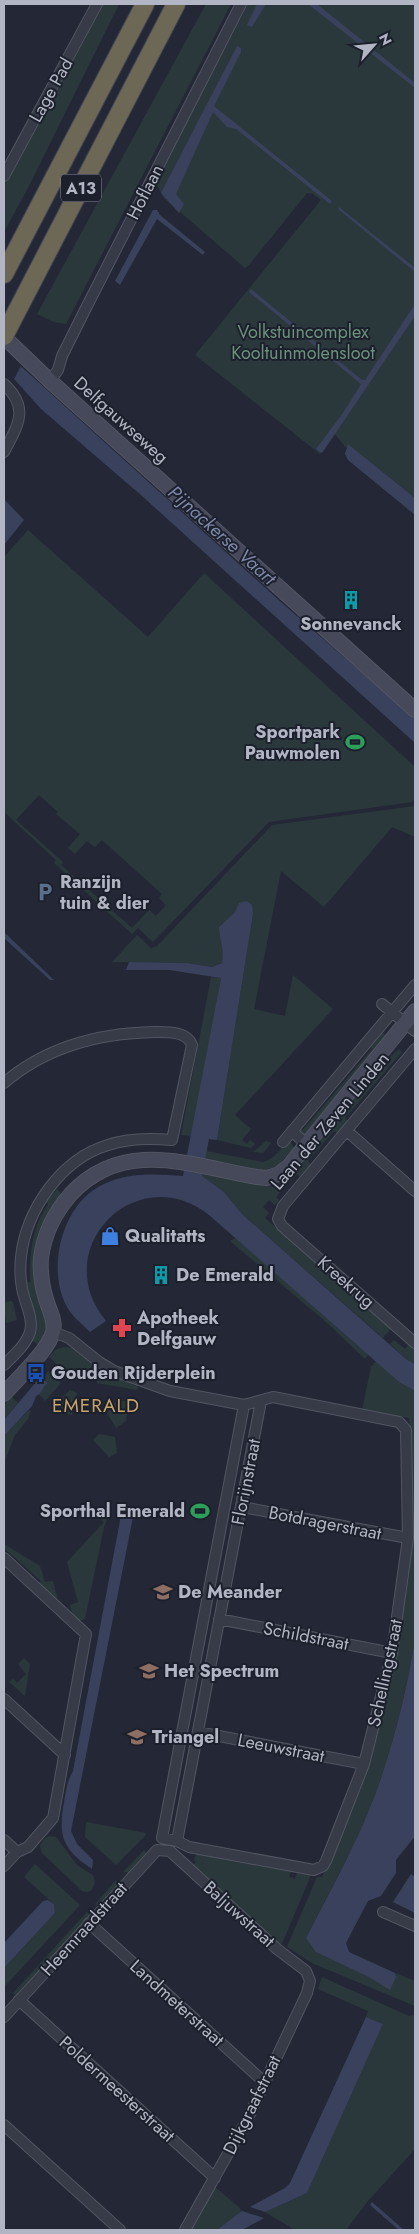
<svg xmlns="http://www.w3.org/2000/svg" width="419" height="2234" viewBox="0 0 419 2234" font-family="Jost,sans-serif">
	<style>
		.green { fill: #2a383c; fill-rule: evenodd }
		.water { fill: #3a415c }
		.pier { fill: #242836 }
		.lines { fill: none; stroke-linecap: round; stroke-linejoin: round }
		.street-casing { stroke: #525562; stroke-width: 12 }
		.secondary-casing { stroke: #525562; stroke-width: 16 }
		.highway-casing { stroke: #424552; stroke-width: 20 }
		.street { stroke: #373b47; stroke-width: 10 }
		.secondary { stroke: #46495a; stroke-width: 14 }
		.highway { stroke: #6c6855; stroke-width: 18 }
		.labels { text-anchor: middle; dominant-baseline: central; stroke-width: 4; stroke-linejoin: round; paint-order: stroke }
		.shield { fill: #1c202c; stroke: #858896; stroke-width: 1 }
		.shield-label { font-size: 16px; font-weight: bold; fill: #b2b5c3 }
		.street-label { font-size: 18px; fill: #b2b5c3; stroke: #1c202c }
		.park-label { font-size: 18px; fill: #6c917c; stroke: #1c202c }
		.poi-label { font-size: 18px; font-weight: bold; fill: #b2b5c3; stroke: #1c202c; text-anchor: start }
		.water-label { font-size: 19px; font-style: italic; fill: #7d87a8; stroke: #1c202c }
		.neighbourhood-label { font-size: 19px; letter-spacing: 1px; fill: #c6a46a; stroke: #1c202c }
	</style>
	<rect width="100%" height="100%" fill="#242836"/>
	<path class="green" d="M102,4H119L29,186L4,232V186L66,75Z
		M206,4H231L66,324L54,322L37,314Z
		M248,4H415V498L348,444L346,448L334,433L320,454L195,355L321,200L313,194L307,193L249,265L245,268L164,198L156,183Z
		M28,530L148,637L204,573L415,767V798L412,802L269,822L153,942L138,928L132,934L54,863L56,860L4,812V557ZM39,795L58,812L56,814L80,834L68,848L75,854L87,841L95,847L102,840L162,894L159,898L166,905L156,916L149,910L132,928L61,865L63,862L16,820Z
		M415,806V837L392,827L324,907L281,871L254,1009L285,1016L293,975L333,1009L235,1115L251,1129L242,1140L247,1144L250,1140L255,1144L251,1148L217,1140L253,914L239,903L235,912L219,927C219,939 225,951 223,962L212,967L187,963L112,962L137,935L151,948L157,946L272,825Z
		M211,977L221,978L192,1136L181,1135Z
		M382,1031L386,1036L387,1040L306,1137L297,1130L299,1127L303,1130L372,1049L369,1046Z
		M399,1049L402,1052L345,1118L348,1121L337,1134L334,1131L308,1161L311,1164L300,1177L297,1174L276,1197L279,1200L275,1205L269,1200L263,1207L269,1213L265,1218L391,1329L383,1338L242,1214L224,1192L202,1176V1172L273,1187L284,1181L383,1064Z
		M289,1139L294,1148L277,1166L263,1171L204,1161L206,1151L263,1162C275,1159 281,1148 289,1139Z
		M266,1141L271,1143L263,1153L253,1152Z
		M57,1189L63,1195L46,1219L41,1231L36,1281L47,1328L38,1345L32,1340L36,1327L27,1285V1282H30C30,1254 31,1228 48,1205L47,1201Z
		M236,1238L368,1355L365,1359L325,1321L230,1241Z
		M10,1301L13,1302L17,1320L6,1323L4,1303Z
		M394,1340L405,1349L409,1344L415,1349V1364L406,1359L390,1344Z
		M64,1347L72,1348L93,1365L86,1380L73,1379L49,1357L55,1350Z
		M376,1361L399,1382L415,1391V1639C408,1684 397,1729 383,1772C366,1828 332,1885 306,1938L390,1989L396,1977L395,1973L415,1981V2006L314,1964L287,1947L317,1877H322C339,1832 359,1788 374,1742C407,1638 414,1527 409,1418L362,1410L371,1367Z
		M41,1370L45,1374L49,1371L61,1383L45,1401L39,1394L45,1387L34,1378Z
		M102,1370L138,1387L137,1390L97,1383V1377Z
		M70,1390L77,1393L72,1415L64,1413L58,1401Z
		M12,1397L18,1403L4,1420V1405Z
		M117,1400L129,1402L126,1421L116,1428L107,1413Z
		M29,1410L31,1411L28,1419L15,1435L4,1464V1436Z
		M99,1434L115,1437L117,1453L109,1457L93,1440Z
		M109,1502L112,1506L104,1527L85,1619L78,1621L73,1616L70,1605L78,1602L67,1562L104,1522L97,1515Z
		M4,1544L40,1566L45,1582L53,1581L58,1600L38,1584L41,1581L4,1548Z
		M24,1658L30,1664L25,1696L9,1682L13,1679L17,1683L26,1674L18,1664Z
		M86,1822L146,1833L145,1836L116,1865L85,1837Z
		M49,1836L56,1837L77,1865L93,1875L95,1882L92,1890L87,1892L82,1891L42,1853L40,1846L44,1839Z
		M144,1850L147,1854L130,1873L123,1872Z
		M197,1853L291,1871L289,1877L295,1879L297,1873L311,1875L281,1946L193,1865L196,1862L194,1860Z
		M35,1864L80,1905L5,1986L4,1985V1968L55,1913L54,1904L24,1877Z
		M116,1880L118,1885L99,1907L95,1904Z
		M87,1912L91,1915L17,1996L13,1993Z
		M322,1977L409,2016L415,2015V2149L368,2201L346,2230H295L265,2212L307,2193L383,2024L366,2017L368,2011L318,1989Z
		M215,2187L240,2208L241,2213L217,2230H190Z"/>
	<path class="water" d="M257,4H266L252,27L247,25Z
		M308,4H317L415,83V88Z
		M237,46L241,48V52L214,106L332,201L330,204L236,129L227,127L213,112L176,194L184,204L179,213L161,193Z
		M339,207L415,268V272L338,209Z
		M153,210H157L160,215L205,252L203,255L157,219L120,285L115,281Z
		M251,289L362,380H365L415,304V316L322,453L316,449L343,413L361,384L249,292Z
		M4,351L282,603L415,719V743L142,496L41,409L7,371Z
		M348,444L415,498V515L348,460L345,454Z
		M4,499L24,520L4,545Z
		M247,901L252,905L253,914L217,1140L209,1139L202,1176L224,1192L242,1214L406,1359L415,1364V1391L399,1382L209,1215C136,1158 47,1249 106,1321L90,1332C81,1323 70,1315 65,1303C47,1265 63,1202 104,1184C128,1172 157,1174 183,1176L221,978L169,970H126L129,962L187,963L212,967L222,963C225,951 219,939 219,927L235,912L239,903Z
		M4,932L54,980H50L4,938Z
		M45,1380L47,1383C43,1387 42,1394 36,1396L32,1406L4,1436V1420L37,1381L41,1383Z
		M122,1510L134,1512L71,1831L77,1844L93,1860L92,1869C62,1849 58,1836 64,1802C66,1791 67,1781 73,1771Z
		M415,1639V1836L396,1860V1873L381,1896L368,1901L346,1943L349,1952L395,1973L396,1977L390,1990L369,1977L316,1952L306,1938C333,1885 365,1829 383,1772C397,1729 408,1684 415,1639Z
		M411,1874L415,1877V1913L393,1902Z
		M48,1900L54,1904L55,1913L4,1968V1943L43,1901Z
		M366,2017L383,2024L307,2193L265,2212L250,2207L285,2188L290,2183Z
		M372,2202L404,2230H399L370,2205Z
		M242,2211L264,2218L242,2230H217Z"/>
	<path class="pier" d="M4,349L22,364L13,381L4,372Z"/>
	<g class="lines">
		<g class="street-casing">
			<path id="street" d="M4,176L97,4
				M50,381L58,370L62,356L87,306L241,4
				M4,384C30,408 18,425 4,452
				M382,1004L415,1031
				M415,1049L283,1206L278,1219L282,1226L415,1343
				M4,1083C47,1046 100,1033 155,1032C167,1032 187,1031 192,1045L172,1140C151,1138 128,1138 108,1145C61,1159 26,1210 21,1257C20,1267 20,1278 22,1288C24,1302 34,1318 30,1332C26,1345 13,1356 4,1365
				M292,1131L307,1145
				M347,1131L415,1191
				M283,1142L415,985
				M53,1332L69,1338L99,1362L114,1371L170,1391L244,1405L273,1397L399,1422L406,1430L408,1538L392,1653L364,1764L326,1861L323,1866L314,1870L189,1847L177,1841L162,1838L244,1405
				M242,1507L408,1538
				M4,1558L86,1634L53,1818L28,1847L17,1852L4,1866
				M219,1619L392,1653
				M4,1699L65,1755
				M198,1732L364,1764
				M4,1840L17,1852
				M177,1841L261,1401
				M383,1912L415,1926
				M89,1923L264,2082
				M19,2000L215,2178
				M4,2017L157,1850L170,1851L277,1949L306,1971L310,1981L307,1993L248,2118L185,2230
				M4,2125L120,2230"/>
		</g>
		<g class="secondary-casing">
			<path id="secondary" d="M4,337L50,381L415,710
				M4,1394C18,1378 48,1351 53,1332C56,1321 49,1310 46,1299C42,1286 40,1272 41,1258C44,1234 55,1212 71,1194C124,1137 192,1166 257,1177L267,1178L279,1174L289,1166L415,1011"/>
		</g>
		<g class="highway-casing">
			<path id="highway" d="M4,274L145,4
				M4,336L176,4"/>
		</g>
		<use href="#street" class="street"/>
		<use href="#secondary" class="secondary"/>
		<use href="#highway" class="highway"/>
	</g>
	<defs>
		<g id="building-bare" transform="scale(1.5)"><path d="M-4-6H4V6H1V3H-1V6H-4ZM-2.5-4.3h1.7v1.8h-1.7ZM.8-4.3h1.7v1.8H.8ZM-2.5-1h1.7V.8h-1.7ZM.8-1h1.7V.8H.8Z" fill="#0f9aa8" stroke="#1c202c" stroke-width="2.5" paint-order="stroke"/></g>
		<g id="stadium-bare" transform="scale(1.5)"><path d="M0-5a6.5 5 0 1 0 0 10a6.5 5 0 1 0 0-10ZM-3.5-1.8h7v3.6h-7Z" fill="#2e9e5b" stroke="#1c202c" stroke-width="2.5" paint-order="stroke"/></g>
		<g id="parking-bare" transform="scale(1.5)"><path d="M-3.5-5.5H1a3.5 3.5 0 0 1 0 7H-1V5.5H-3.5ZM-1-3.4V-.6H.8a1.4 1.4 0 0 0 0-2.8Z" fill="#5c6f8a" stroke="#1c202c" stroke-width="2.5" paint-order="stroke"/></g>
		<g id="shop-bare" transform="scale(1.5)"><path d="M-5-2.5h2.3a2.7 3.5 0 0 1 5.4 0H5L5.5 6h-11ZM-1.5-2.5h3a1.5 2.3 0 0 0-3 0Z" fill="#3f7fe0" stroke="#1c202c" stroke-width="2.5" paint-order="stroke"/></g>
		<g id="pharmacy-bare" transform="scale(1.5)"><path d="M-2-6h4v4h4v4h-4v4h-4v-4h-4v-4h4Z" fill="#e0444e" stroke="#1c202c" stroke-width="2.5" paint-order="stroke"/></g>
		<g id="bus-bare" transform="scale(1.5)"><path d="M-5-6H5V4H4V6H2V4H-2V6H-4V4H-5ZM-3.5-4V0h7V-4ZM-3.5 1.2v1.5H-2V1.2ZM2 1.2v1.5H3.5V1.2Z" fill="#1a4fb4" stroke="#1c202c" stroke-width="2.5" paint-order="stroke"/></g>
		<g id="school-bare" transform="scale(1.5)"><path d="M0-5L7-2L0 1L-7-2ZM-4 1L0 2.5L4 1V4Q0 6-4 4Z" fill="#8d6e63" stroke="#1c202c" stroke-width="2.5" paint-order="stroke"/></g>
	</defs>
	<g fill-rule="evenodd">
		<use href="#building-bare" x="351" y="600"/>
		<use href="#stadium-bare" x="355" y="742"/>
		<use href="#parking-bare" x="45" y="892"/>
		<use href="#shop-bare" x="110" y="1236"/>
		<use href="#building-bare" x="161" y="1275"/>
		<use href="#pharmacy-bare" x="122" y="1328"/>
		<use href="#bus-bare" x="36" y="1373"/>
		<use href="#stadium-bare" x="200" y="1511"/>
		<use href="#school-bare" x="163" y="1592"/>
		<use href="#school-bare" x="149" y="1671"/>
		<use href="#school-bare" x="137" y="1737"/>
	</g>
	<g class="labels">
		<rect class="shield" x="61" y="174.5" width="40" height="27" rx="4"/>
		<g class="shield-label">
			<text x="81" y="188">A13</text>
		</g>
		<g class="street-label">
			<text transform="translate(51 90) rotate(-61)">Lage Pad</text>
			<text transform="translate(145 192) rotate(-63)">Hoflaan</text>
			<text transform="translate(121 420) rotate(42)">Delfgauwseweg</text>
			<text transform="translate(330 1121) rotate(-50)">Laan der Zeven Linden</text>
			<text transform="translate(346 1282) rotate(41)">Kreekrug</text>
			<text transform="translate(246 1482) rotate(-79)">Florijnstraat</text>
			<text transform="translate(325 1523) rotate(11)">Botdragerstraat</text>
			<text transform="translate(306 1636) rotate(11)">Schildstraat</text>
			<text transform="translate(385 1673) rotate(-78)">Schellingstraat</text>
			<text transform="translate(281 1748) rotate(11)">Leeuwstraat</text>
			<text transform="translate(239 1914) rotate(42)">Baljuwstraat</text>
			<text transform="translate(84 1929) rotate(-48)">Heemraadstraat</text>
			<text transform="translate(177 2003) rotate(42)">Landmeterstraat</text>
			<text transform="translate(117 2089) rotate(42)">Poldermeesterstraat</text>
			<text transform="translate(252 2105) rotate(-64)">Dijkgraafstraat</text>
		</g>
		<g class="park-label">
			<text x="303" y="332">Volkstuincomplex<tspan x="303" dy="21">Kooltuinmolensloot</tspan></text>
		</g>
		<g class="poi-label">
			<text x="351" y="624" text-anchor="middle">Sonnevanck</text>
			<text x="340" y="732" text-anchor="end">Sportpark<tspan x="340" dy="21">Pauwmolen</tspan></text>
			<text x="60" y="882">Ranzijn<tspan x="60" dy="21">tuin &amp; dier</tspan></text>
			<text x="125" y="1236">Qualitatts</text>
			<text x="176" y="1275">De Emerald</text>
			<text x="137" y="1318">Apotheek<tspan x="137" dy="21">Delfgauw</tspan></text>
			<text x="51" y="1373">Gouden Rijderplein</text>
			<text x="185" y="1511" text-anchor="end">Sporthal Emerald</text>
			<text x="178" y="1592">De Meander</text>
			<text x="164" y="1671">Het Spectrum</text>
			<text x="152" y="1737">Triangel</text>
		</g>
		<g class="water-label">
			<text transform="translate(222 535) rotate(42)">Pijnackerse Vaart</text>
		</g>
		<g class="neighbourhood-label">
			<text x="96" y="1405">EMERALD</text>
		</g>
	</g>
	<rect width="419" height="2234" fill="none" stroke="#b2b5c3" stroke-width="10"/>
	<g transform="translate(374 45) rotate(63)" stroke="#1c202c" stroke-width="4" paint-order="stroke">
	<path d="M0-4L9 19L0 12L-9 19Z" fill="#b2b5c3"/>
	<text y="-8" font-size="14" font-weight="bold" text-anchor="middle" fill="#b2b5c3">N</text>
	</g>
</svg>
